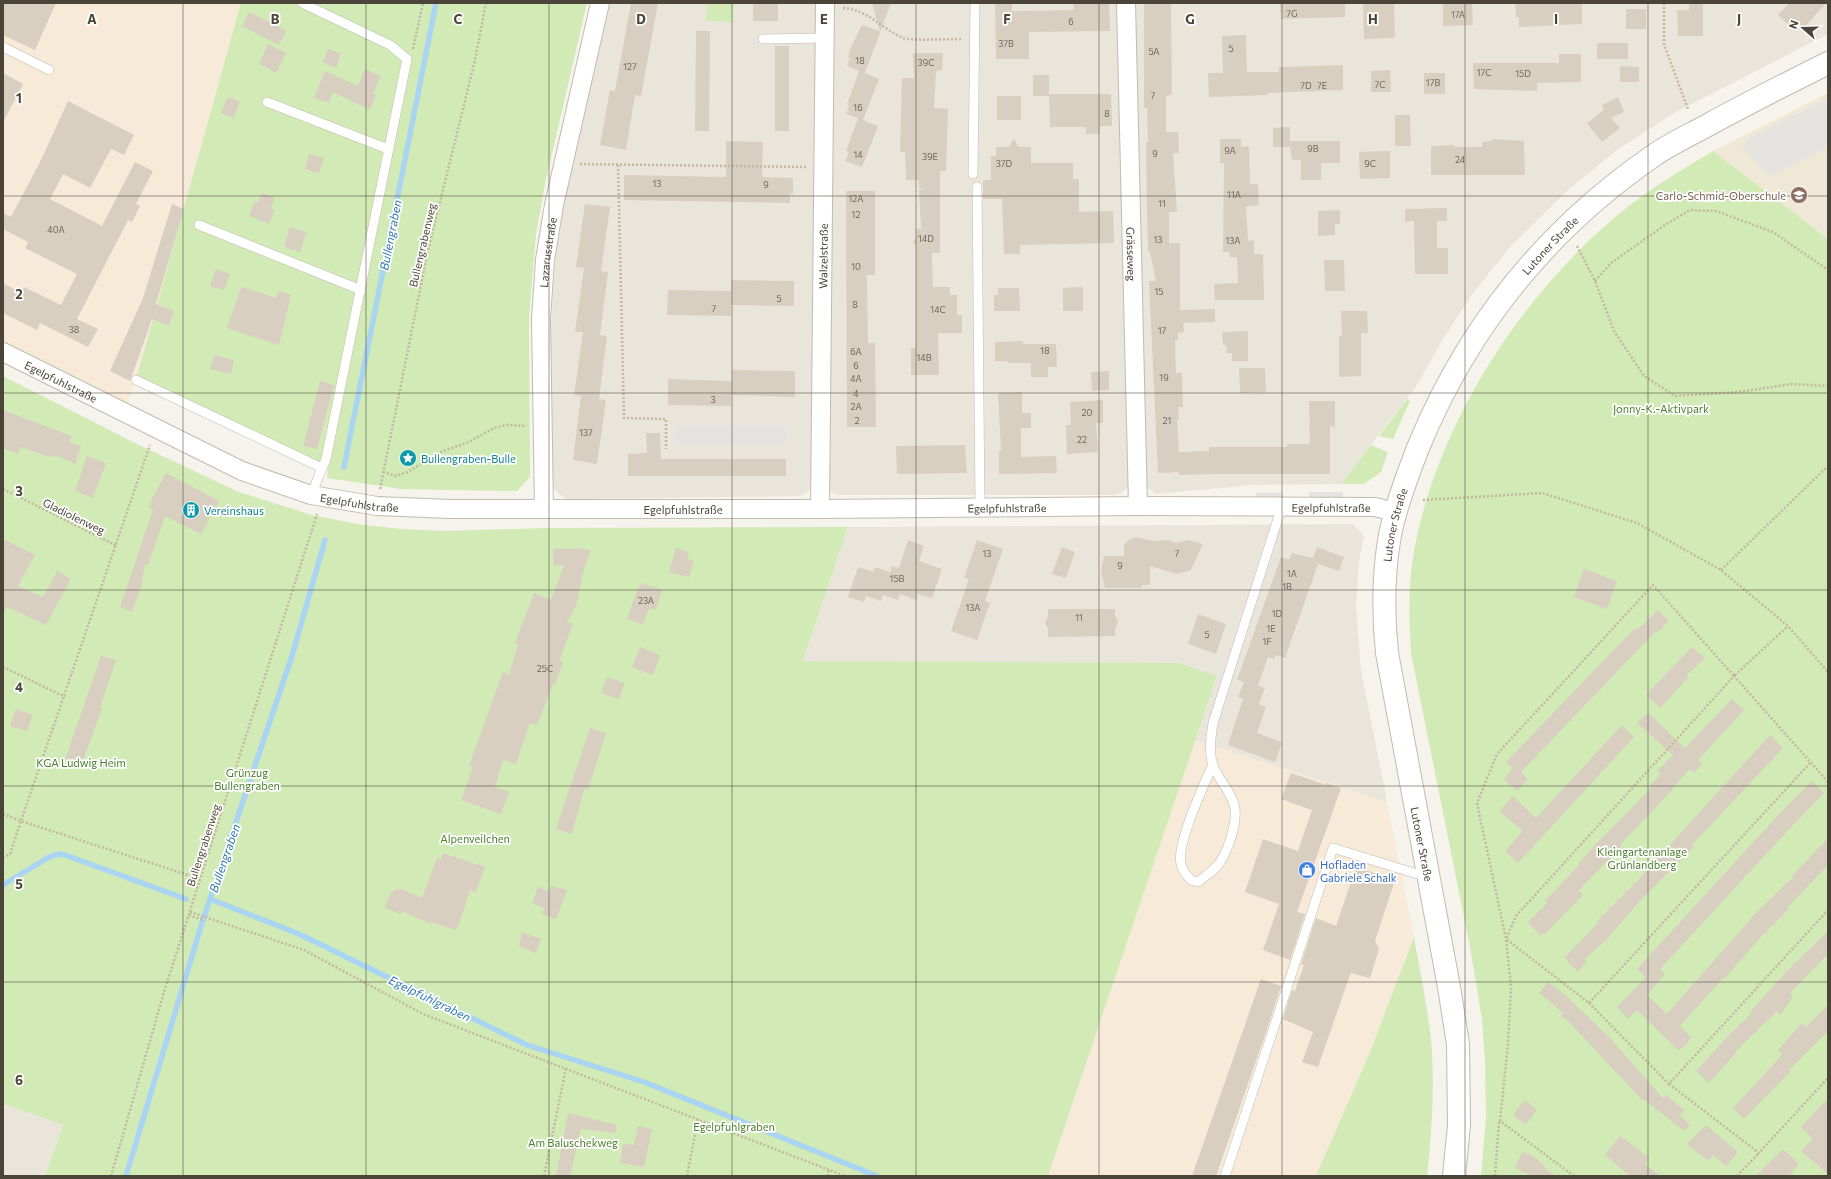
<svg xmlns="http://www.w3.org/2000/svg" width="1831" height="1179" viewBox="0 0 1831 1179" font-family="Commissioner,sans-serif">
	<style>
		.residential { fill: #eae5da }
		.commercial { fill: #f7ead8 }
		.education { fill: #efe8d6 }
		.green { fill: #d2eab5 }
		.parking { fill: #e5e3e0 }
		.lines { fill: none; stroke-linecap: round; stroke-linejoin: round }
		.stream { stroke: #a9d4f2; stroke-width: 5.5 }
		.building { fill: #d8cfc1 }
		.service-casing { stroke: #c2bbae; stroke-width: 10 }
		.minor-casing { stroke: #c2bbae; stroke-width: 20 }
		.tertiary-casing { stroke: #c2bbae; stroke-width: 24 }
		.path { stroke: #c4b79f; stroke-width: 2.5; stroke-dasharray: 2 2; stroke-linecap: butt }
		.service { stroke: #fff; stroke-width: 9 }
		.minor { stroke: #fff; stroke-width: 18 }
		.tertiary { stroke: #fff; stroke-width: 22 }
		.grid { fill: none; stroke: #4b4439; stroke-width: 1; stroke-opacity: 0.55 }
		.labels { text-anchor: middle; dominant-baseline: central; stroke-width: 3.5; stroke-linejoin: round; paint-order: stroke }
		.number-label { font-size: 9px; fill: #6e675b }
		.education-label { font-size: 11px; fill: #785e54; stroke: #fff; text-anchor: end }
		.street-label { font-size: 11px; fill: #4b4439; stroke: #fff }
		.park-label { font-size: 11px; fill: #4a7f2a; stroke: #fff }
		.culture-label { font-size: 11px; fill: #0d838f; stroke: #fff; text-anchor: start }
		.shop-label { font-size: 11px; fill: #366cbe; stroke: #fff; text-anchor: start }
		.water-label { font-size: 12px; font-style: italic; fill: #2e7ab2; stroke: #fff }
		.grid-label { font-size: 13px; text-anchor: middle; font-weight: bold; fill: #4b4439; stroke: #fff; stroke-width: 3.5; stroke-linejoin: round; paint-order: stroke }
	</style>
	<rect width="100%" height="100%" fill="#f6f3ec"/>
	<path class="residential" d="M608,3H817L812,483L808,492L800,496L566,499L560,495L553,488L552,480L551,333L553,290L557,243L566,189Z
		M833,3H1119L1130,483L1126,489L1121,493L1115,495H842L835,494L829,490L828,484Z
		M1132,3H1828V34L1676,112L1617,150L1568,190L1511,246L1473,293L1443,339L1417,385L1341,484L1253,485L1156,494L1146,486Z
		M1353,524L1364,536L1359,561L1356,608L1361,671L1387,802L1195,740L1217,676L803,661L848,527Z
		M3,1104L63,1125L45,1176H3Z"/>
	<path class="commercial" d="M3,3H241L136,380L124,413L3,352Z
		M1195,740L1387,802L1414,937L1370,1052L1316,1176H1048Z"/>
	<path class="education" d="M1828,93V239L1713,151Z"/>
	<path class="green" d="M241,3H587L545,184L536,234L529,317L530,477L517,491L401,489L327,478L328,470L136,380Z
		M707,3H734L733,22L706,21Z
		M1713,151L1828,239V1176H1481L1486,1117L1485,1061L1482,1019L1470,947L1411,653C1409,620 1408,585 1414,551C1438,420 1526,287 1630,205C1656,185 1685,168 1713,151Z
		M3,376L137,444L239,492L312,515L357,524L401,529L445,531L546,528L848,527L803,661L1179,663L1217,676L1048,1176H45L63,1125L3,1104Z
		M1407,399L1410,401L1393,439L1379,436Z
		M1371,445L1388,452L1381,472L1364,484H1341Z
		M1414,937C1420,971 1427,1005 1431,1039C1435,1085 1432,1131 1427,1176H1316L1370,1052Z"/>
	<path class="parking" d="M1117,94H1122L1123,140H1118Z
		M1828,98V147L1770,176L1742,147L1751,137Z
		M676,425H787V444H676Z
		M1309,492H1343V497H1309Z
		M1256,493H1283V498H1256Z"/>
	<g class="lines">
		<path class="stream" d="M344,467L436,3
			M3,885L49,857L58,854L65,855L186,899
			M210,899L299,934L527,1045L644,1082L877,1176
			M126,1176L202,923L292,656L325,540"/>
	</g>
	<path class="building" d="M3,3H56L35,50L3,35Z
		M631,3H658L641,96L635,95L626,150L600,145L610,90L615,91Z
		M753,3H778V21H753Z
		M872,3H891L865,73L879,79L863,120L878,126L862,167L845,161L849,152L846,151L858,118L846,114L849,105L847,104L859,71L847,66L850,57H848L852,45L862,25L880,31Z
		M995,3H1012V11L1074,10L1073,3H1109L1110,31L1029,32V59H996Z
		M1144,3H1171L1172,92L1171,95L1166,96V132H1178L1179,153H1173L1177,212H1169V243H1180V310L1215,309V322L1183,323L1184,332L1178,333V340H1175L1176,373H1182L1183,407H1178L1179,420H1177L1179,452L1209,451V447H1287V444H1310L1309,401H1335V428L1330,425V474H1217L1179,475V472L1158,473L1149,281H1156L1150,252H1148L1147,210L1146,142H1148L1147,108H1144Z
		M1280,3H1345V17L1281,19Z
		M1394,3L1395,38L1364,39L1363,4Z
		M1443,3H1472L1473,25L1443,26Z
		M1515,3L1582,4V24L1519,27V17H1516Z
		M1689,3H1703V36H1678L1677,10H1689Z
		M1789,3H1826L1804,28L1801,26L1796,32L1778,15Z
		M1626,9H1646V29H1626Z
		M249,12L286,31L279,45L242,26Z
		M696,31H710L709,131H695Z
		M1246,35L1247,72H1279V67L1343,65V90L1268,93V95L1209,97L1208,73H1223L1222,36Z
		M1597,43H1628V59H1597Z
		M268,44L286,53L276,73L259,64Z
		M775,46H789V131H775Z
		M328,49L341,54L336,68L323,62Z
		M913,53H943L942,70L936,71L934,108L948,109L946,171H940V253H932L933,287H950V295H957V315H962V333H938L939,375H911V348H916V245L913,242L916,238V229H921L919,190H924L919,188V180H906L905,152H900L902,78H914Z
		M1559,54H1581V82L1537,83V91L1474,89L1473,63H1559Z
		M1620,66L1639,67V82H1620Z
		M365,69L381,76L373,94L376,95L370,110L333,92L329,103L314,98L325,71L358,86Z
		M1390,70L1391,92H1371V71Z
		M3,73L23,84L3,122Z
		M1424,73H1445V94H1424Z
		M1033,75H1049V96H1033Z
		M1049,94H1111L1112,126H1100V134H1086V127H1050Z
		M997,96H1021V120H997Z
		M228,97L240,102L233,118L221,113Z
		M1618,97L1624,112L1611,118L1620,128L1602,142L1587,123L1604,110L1602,105Z
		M68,101L134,135L124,155L111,149L90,188L63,174L50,199L102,226L135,162L153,171L136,204L140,206L132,222L128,220L77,319L98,329L88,347L40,323L37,330L3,313V283L21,293L24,287L61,305L77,274L25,248L28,242L3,229V213L11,217L40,162Z
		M1395,115H1410L1411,146H1395Z
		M1290,127V141H1340V163H1321V180H1301V160H1292L1290,147H1273V128Z
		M1014,138L1018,147H1031V163H1073V179H1079V212L1113,211L1114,243L1020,245V254H1004L1002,199H983V180H991V156H996V147H1009Z
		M1220,139H1241V147L1249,146L1250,184H1258L1259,205L1246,206L1248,241L1254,240V254H1263L1264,300H1215L1214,284L1238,283L1237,257H1230L1229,252H1223L1224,163H1220Z
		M1492,139L1524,141L1525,175H1431V146L1454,145L1455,147H1482V142L1492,141Z
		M726,141L763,142L762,177L793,178V194H790V203L624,200V175L726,177Z
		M1390,151V178L1360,179L1359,152Z
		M309,154L324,158L319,173L305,169Z
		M846,191H875V275H867L868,343H875L876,427H847Z
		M262,193L275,198L271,208L275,210L269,224L249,216L254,202L258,203Z
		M172,204L184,209L156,304L174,311L169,326L152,319L130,381L110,371L143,298Z
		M585,204L610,207L601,271L608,272L600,335L607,336L599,399L606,400L597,464L573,460L581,396L574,395L583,332H575L584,268L576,267Z
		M1447,208V221H1437V248H1448V274H1415L1414,221L1405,222V209Z
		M1340,210V224H1335V235L1318,236V211Z
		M290,227L306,232L300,252L284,247Z
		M1324,260H1344L1345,291H1325Z
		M216,269L230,274L224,290L210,286Z
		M731,280L794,281V306L731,305V316L667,315L668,290L731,291Z
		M241,287L276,298L278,291L291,295L279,345L227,328Z
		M1083,287V311H1063V288Z
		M998,288H1019L1020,311H994V295H998Z
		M1341,311H1367L1368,333H1361V376L1339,377V336H1342Z
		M1248,331V361H1232V353H1227L1226,345H1223L1222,332Z
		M1023,341V344H1056L1057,367H1048V377H1031V363H1008L1007,361H995V342Z
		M214,355L234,360L231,374L210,369Z
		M1239,368H1265L1266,392L1240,393Z
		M732,370L795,371V397L731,395V406L668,405V379L732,381Z
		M1109,371V390L1092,391L1091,372Z
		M320,381L334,385L317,449L303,446Z
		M1022,392V413H1031V428H1021V457L1056,456L1057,473L999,474V451H1001L998,393Z
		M1103,400V423H1096L1098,452L1067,454L1066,425H1071L1070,402Z
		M3,410L72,436L69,442L81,447L75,464L55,455L49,457L21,447L18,454L3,448Z
		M646,433H660L661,459H786V476H628V454L647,453Z
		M965,445L967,473L897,474L896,446Z
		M87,456L106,463L93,498L75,491Z
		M166,473L219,501L201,534L165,516L148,565L145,564L141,587L132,612L120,607L153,510L149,508L151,501Z
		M1136,537L1153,541L1168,540L1177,543L1188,540L1203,544L1191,570L1177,574L1150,566V585H1142V588H1105L1101,571L1104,556H1124V545L1129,540Z
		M3,539L35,555L18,586L43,597L57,571L71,579L46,625L7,607L3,614Z
		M908,540L924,546L919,561L942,569L932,598L918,594L916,600L900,594L898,600L883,595L881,601L866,596L864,602L848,597L858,567L873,572L875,567L890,572L892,566L899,568Z
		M977,540L1003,549L985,601L990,603L977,640L951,631L969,579L964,578Z
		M1062,547L1075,552L1066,578L1052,574Z
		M1317,547L1344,557L1339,571L1318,564L1285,658L1276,655L1274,659L1268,657L1258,686L1265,688L1259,704L1266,707L1257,733L1282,742L1275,762L1228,745L1243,699L1238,697L1244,682L1237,680L1281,557L1289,560L1292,553L1313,558Z
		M581,548L591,551L584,569L576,606L567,622L573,624L559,661L563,662L555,685L553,684L537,725L530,723L516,764L503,760L495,787L509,792L501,814L461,800L473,767L469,766L503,672L509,675L518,645L515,643L534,593L551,600L564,565L554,566L553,549Z
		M676,548L689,552L687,559L694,561L689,577L669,572Z
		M1584,569L1617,581L1607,609L1574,597Z
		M641,583L662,590L656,610L649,608L643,624L627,619L638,588H639Z
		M1048,609H1115V615L1118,622L1115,629V636L1048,637V629L1045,623L1048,616Z
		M1658,610L1669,621L1657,633L1656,631L1521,772L1528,779L1517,791L1504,779L1513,768L1506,762L1635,628L1637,630Z
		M1198,614L1226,624L1216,654L1188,644Z
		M640,647L660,655L653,675L632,667Z
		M1692,647L1705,658L1686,676L1688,678L1660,708L1646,695Z
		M101,656L116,660L100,707L102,708L81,766L65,760Z
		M607,677L625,683L619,699L601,693Z
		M1732,699L1744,710L1698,760L1702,764L1694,773L1690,769L1674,786L1675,787L1620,845L1621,847L1579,890L1583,895L1544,935L1542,933L1540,935L1528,922L1547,903L1545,901L1580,864L1579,863L1597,843L1651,788L1649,786L1661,774L1657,771L1673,755L1637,723L1648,713L1685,748Z
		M16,709L33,715L27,731L10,726Z
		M1622,725L1634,737L1518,863L1505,851L1523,831L1499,811L1513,796L1536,818Z
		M590,728L606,733L588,790L584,789L572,834L556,829Z
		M1770,735L1783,748L1692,845L1694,847L1639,902L1606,940L1585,959L1587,961L1578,972L1564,958L1599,922L1598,920L1637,881Z
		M1291,773L1326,785V783L1341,788L1297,912L1305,914L1290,960L1263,950L1279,904L1245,892L1263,839L1298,851L1312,810L1281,799Z
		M1812,781L1824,793L1792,826L1660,969L1665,974L1647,995L1667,1014L1755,914L1793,877L1792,876L1828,838V865L1787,908L1789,909L1759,939L1725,978L1724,977L1680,1026L1692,1038L1679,1051L1637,1010L1628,1019L1617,1007L1646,977L1637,969L1779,814Z
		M443,853L485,867L476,892L470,890L458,927H457L455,930L431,922V924L402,911L400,914L385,908L390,894L396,889H401L422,898L437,858L441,860Z
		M1356,867L1395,880L1375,941L1379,949L1370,978L1351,973L1350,975L1318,1067L1302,1062L1313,1032L1283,1019L1292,990L1295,991L1304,965L1301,964L1316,918L1336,926Z
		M551,886L567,890L556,919L542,914L544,908L532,904L538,887L549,891Z
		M1828,931V954L1790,993L1793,997L1780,1015L1777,1011L1735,1052L1736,1053L1709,1083L1696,1071L1729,1035L1752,1013L1750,1012L1785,973Z
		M522,932L541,939L536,953L519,946Z
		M1261,979L1281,986L1267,1029L1216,1176H1192Z
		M1548,982L1563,993L1609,1037L1663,1098L1666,1095L1684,1110L1680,1115L1690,1125L1684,1131L1643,1099L1642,1100L1569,1022L1561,1016L1563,1013L1539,993Z
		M1828,1005V1031L1789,1070L1790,1072L1744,1119L1733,1108L1782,1055L1778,1050L1802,1023L1806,1027Z
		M1828,1098V1174L1801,1151L1813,1139L1801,1127Z
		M1525,1100L1537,1110L1526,1125L1513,1115Z
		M568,1113L617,1125L616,1133L581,1129L570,1176H556Z
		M1706,1125L1738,1152L1726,1166L1713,1155L1708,1161L1687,1144Z
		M638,1126L652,1129L644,1167L620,1163L623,1144L634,1145Z
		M1620,1136L1650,1158L1645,1164L1660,1176H1630L1605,1155Z
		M1783,1149L1799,1164L1789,1176H1756Z
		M1522,1152L1533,1156L1545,1166L1544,1168L1556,1176H1532L1515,1168Z"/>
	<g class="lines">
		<g class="service-casing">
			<path id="service" d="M302,3L390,45L407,59L326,459L311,495
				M763,39L825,38
				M3,47L49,70
				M267,102L388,149
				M973,174L975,3
				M977,187L980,507
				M199,225L361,290
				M136,380L322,468
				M1213,764C1204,785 1176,844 1181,864C1182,870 1187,876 1191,880L1198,882C1204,877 1212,872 1217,866C1227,855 1237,824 1235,809C1233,792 1217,779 1212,763C1209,749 1211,737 1213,723L1282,506
				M1225,1176L1333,848L1427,877"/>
		</g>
		<g class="minor-casing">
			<g id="minor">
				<path id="s1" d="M1126,3L1138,506"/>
				<path id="s2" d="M3,352L242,471L311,495L377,506L451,509H820L1138,506L1375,507L1395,512"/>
				<path id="s3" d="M544,508L541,319L545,260L554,205L600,3"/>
				<path id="s4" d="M820,509L825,3"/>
			</g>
		</g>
		<g class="tertiary-casing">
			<g id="tertiary">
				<path id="s5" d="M1454,1176L1459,1125L1458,1044L1449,987L1387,653C1383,614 1383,574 1390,535C1396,505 1407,476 1418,448C1467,328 1546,230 1653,156C1670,144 1690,135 1708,125C1748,103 1788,83 1828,63"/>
			</g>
		</g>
		<path class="path" d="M1664,3V44L1688,109
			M843,8C867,9 882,29 903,38C910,41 951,39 961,39
			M413,49L423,3
			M580,164L807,167
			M618,165L624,418L666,419V449
			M1577,246L1595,281L1614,331L1644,376L1675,396L1738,392L1792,384L1828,386
			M1595,281L1611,263L1665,225L1690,210L1716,211L1773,232L1828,270
			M383,472L396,476L408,472L438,453L469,442L494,428L507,425L525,426
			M3,489L117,546
			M380,489L427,255L475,60L486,3
			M1423,500L1542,493L1637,523L1721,570L1788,626L1828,672
			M1721,570L1828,466
			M3,667L65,697
			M1810,763L1589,1003L1506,939L1516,916L1734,676L1828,782
			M3,814L21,821L150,445
			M3,858L10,854L21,821L200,879
			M190,912L304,950L423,1014L845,1176
			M189,915L203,920
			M1589,1003L1669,1084L1828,910
			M1669,1084L1759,1153L1828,1078
			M111,1176L165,989L317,514
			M544,1176L566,1068
			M687,1176L698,1119
			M828,1176L829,1169
			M1495,1176L1499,1122
			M1574,1176L1500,1121L1508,1044L1511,987L1506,939L1477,803L1497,754L1653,585L1734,676L1788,626
			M1737,1176L1759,1153"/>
		<use href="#service" class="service"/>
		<use href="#minor" class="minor"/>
		<use href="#tertiary" class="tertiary"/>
	</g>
	<path class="grid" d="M183,3V1176M366,3V1176M549,3V1176M732,3V1176M916,3V1176M1099,3V1176M1282,3V1176M1465,3V1176M1648,3V1176M3,196H1828M3,393H1828M3,590H1828M3,786H1828M3,982H1828"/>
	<defs>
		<g id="school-disc" transform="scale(0.9)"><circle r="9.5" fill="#8d6e63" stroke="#fff"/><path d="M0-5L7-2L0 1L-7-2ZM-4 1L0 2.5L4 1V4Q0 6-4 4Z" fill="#fff"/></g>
		<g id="sight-disc" transform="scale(0.9)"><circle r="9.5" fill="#0f9aa8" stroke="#fff"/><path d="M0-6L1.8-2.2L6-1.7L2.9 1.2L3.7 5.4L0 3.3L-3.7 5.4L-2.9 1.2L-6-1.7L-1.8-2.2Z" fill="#fff"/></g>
		<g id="building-disc" transform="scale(0.9)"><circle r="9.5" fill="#0f9aa8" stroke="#fff"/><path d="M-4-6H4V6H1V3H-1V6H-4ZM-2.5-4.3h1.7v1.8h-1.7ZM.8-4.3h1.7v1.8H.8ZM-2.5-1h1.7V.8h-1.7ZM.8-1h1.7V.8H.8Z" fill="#fff"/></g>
		<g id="shop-disc" transform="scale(0.9)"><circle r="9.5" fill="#3f7fe0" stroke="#fff"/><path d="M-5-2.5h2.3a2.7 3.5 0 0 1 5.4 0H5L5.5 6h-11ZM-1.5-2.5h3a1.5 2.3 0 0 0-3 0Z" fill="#fff"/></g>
	</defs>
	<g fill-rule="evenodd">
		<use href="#school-disc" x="1799" y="195"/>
		<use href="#sight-disc" x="408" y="458"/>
		<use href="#building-disc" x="191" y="510"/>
		<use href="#shop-disc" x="1307" y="870"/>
	</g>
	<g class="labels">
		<g class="number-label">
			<text x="1292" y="13">7G</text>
			<text x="1458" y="14">17A</text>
			<text x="1071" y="21">6</text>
			<text x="1006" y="43">37B</text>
			<text x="1231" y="48">5</text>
			<text x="1154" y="51">5A</text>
			<text x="860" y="60">18</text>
			<text x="926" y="62">39C</text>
			<text x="630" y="66">127</text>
			<text x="1484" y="72">17C</text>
			<text x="1523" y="73">15D</text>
			<text x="1433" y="82">17B</text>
			<text x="1380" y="84">7C</text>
			<text x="1306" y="85">7D</text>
			<text x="1322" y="85">7E</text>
			<text x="1153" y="95">7</text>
			<text x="858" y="107">16</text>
			<text x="1107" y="113">8</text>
			<text x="1313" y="148">9B</text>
			<text x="1230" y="150">9A</text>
			<text x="1155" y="153">9</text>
			<text x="858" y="154">14</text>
			<text x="930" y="156">39E</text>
			<text x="1460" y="159">24</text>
			<text x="1004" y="163">37D</text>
			<text x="1370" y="163">9C</text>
			<text x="657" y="183">13</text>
			<text x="766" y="184">9</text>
			<text x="1234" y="194">11A</text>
			<text x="856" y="198">12A</text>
			<text x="1162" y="203">11</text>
			<text x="856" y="214">12</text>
			<text x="56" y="229">40A</text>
			<text x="926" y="238">14D</text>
			<text x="1158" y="239">13</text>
			<text x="1233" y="240">13A</text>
			<text x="856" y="266">10</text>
			<text x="1159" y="291">15</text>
			<text x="779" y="298">5</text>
			<text x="855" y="304">8</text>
			<text x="714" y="308">7</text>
			<text x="938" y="309">14C</text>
			<text x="74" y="329">38</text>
			<text x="1162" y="330">17</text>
			<text x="1045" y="350">18</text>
			<text x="856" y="351">6A</text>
			<text x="924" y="357">14B</text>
			<text x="856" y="365">6</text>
			<text x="1164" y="377">19</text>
			<text x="856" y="378">4A</text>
			<text x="856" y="393">4</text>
			<text x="713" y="399">3</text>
			<text x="856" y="406">2A</text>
			<text x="1087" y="412">20</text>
			<text x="857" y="420">2</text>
			<text x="1167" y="420">21</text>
			<text x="586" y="432">137</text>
			<text x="1082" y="439">22</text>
			<text x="987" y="553">13</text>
			<text x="1177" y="553">7</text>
			<text x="1120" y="565">9</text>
			<text x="1292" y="573">1A</text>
			<text x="897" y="578">15B</text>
			<text x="1287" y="586">1B</text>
			<text x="646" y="600">23A</text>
			<text x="973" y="607">13A</text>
			<text x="1277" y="613">1D</text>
			<text x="1079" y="617">11</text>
			<text x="1271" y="628">1E</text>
			<text x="1207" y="634">5</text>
			<text x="1267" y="641">1F</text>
			<text x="545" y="668">25C</text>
		</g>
		<g class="education-label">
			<text x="1786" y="195">Carlo-Schmid-Oberschule</text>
		</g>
		<g class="street-label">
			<text transform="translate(422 245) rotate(-77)">Bullengrabenweg</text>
			<text stroke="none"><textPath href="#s5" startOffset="983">Lutoner Straße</textPath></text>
			<text stroke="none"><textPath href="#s3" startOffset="256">Lazarusstraße</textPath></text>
			<text stroke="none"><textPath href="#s1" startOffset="251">Grässeweg</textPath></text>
			<text stroke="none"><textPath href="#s4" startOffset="253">Walzelstraße</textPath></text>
			<text stroke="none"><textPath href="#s2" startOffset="65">Egelpfuhlstraße</textPath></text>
			<text stroke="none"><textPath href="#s2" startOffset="389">Egelpfuhlstraße</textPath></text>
			<text stroke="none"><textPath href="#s2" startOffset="1037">Egelpfuhlstraße</textPath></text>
			<text stroke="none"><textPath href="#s2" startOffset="1361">Egelpfuhlstraße</textPath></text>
			<text stroke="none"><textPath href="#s2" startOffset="713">Egelpfuhlstraße</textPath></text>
			<text transform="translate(74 516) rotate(26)">Gladiolenweg</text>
			<text stroke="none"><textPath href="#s5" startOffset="659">Lutoner Straße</textPath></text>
			<text transform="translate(1422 844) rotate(79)">Lutoner Straße</text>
			<text transform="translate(203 845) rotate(-72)">Bullengrabenweg</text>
		</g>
		<g class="park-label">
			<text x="1661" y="408">Jonny-K.-Aktivpark</text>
			<text x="81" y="762">KGA Ludwig Heim</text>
			<text x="247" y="772">Grünzug<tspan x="247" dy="13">Bullengraben</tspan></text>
			<text x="475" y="838">Alpenveilchen</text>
			<text x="1642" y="851">Kleingartenanlage<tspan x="1642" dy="13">Grünlandberg</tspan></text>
			<text x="734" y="1126">Egelpfuhlgraben</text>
			<text x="573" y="1142">Am Baluschekweg</text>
		</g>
		<g class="culture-label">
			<text x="421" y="458">Bullengraben-Bulle</text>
			<text x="204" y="510">Vereinshaus</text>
		</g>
		<g class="shop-label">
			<text x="1320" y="864">Hofladen<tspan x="1320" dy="13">Gabriele Schalk</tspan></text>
		</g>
		<g class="water-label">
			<text transform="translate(390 235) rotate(-79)">Bullengraben</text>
			<text transform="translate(224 858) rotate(-71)">Bullengraben</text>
			<text transform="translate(430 998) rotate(26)">Egelpfuhlgraben</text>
		</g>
	</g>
	<g class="grid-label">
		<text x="92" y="24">A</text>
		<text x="275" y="24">B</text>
		<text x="458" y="24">C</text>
		<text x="641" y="24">D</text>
		<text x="824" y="24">E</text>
		<text x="1007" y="24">F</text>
		<text x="1190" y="24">G</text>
		<text x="1373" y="24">H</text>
		<text x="1556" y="24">I</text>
		<text x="1739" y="24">J</text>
		<text x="19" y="103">1</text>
		<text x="19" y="299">2</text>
		<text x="19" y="496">3</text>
		<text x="19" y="692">4</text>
		<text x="19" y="889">5</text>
		<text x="19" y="1085">6</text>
	</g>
	<rect width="1831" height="1179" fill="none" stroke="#4b4439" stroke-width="8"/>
	<g transform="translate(1803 28) rotate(290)" stroke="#ffffff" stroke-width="3" paint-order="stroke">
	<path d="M0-3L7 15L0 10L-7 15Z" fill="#4b4439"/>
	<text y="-6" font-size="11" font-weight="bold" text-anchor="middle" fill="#4b4439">N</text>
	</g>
</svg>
